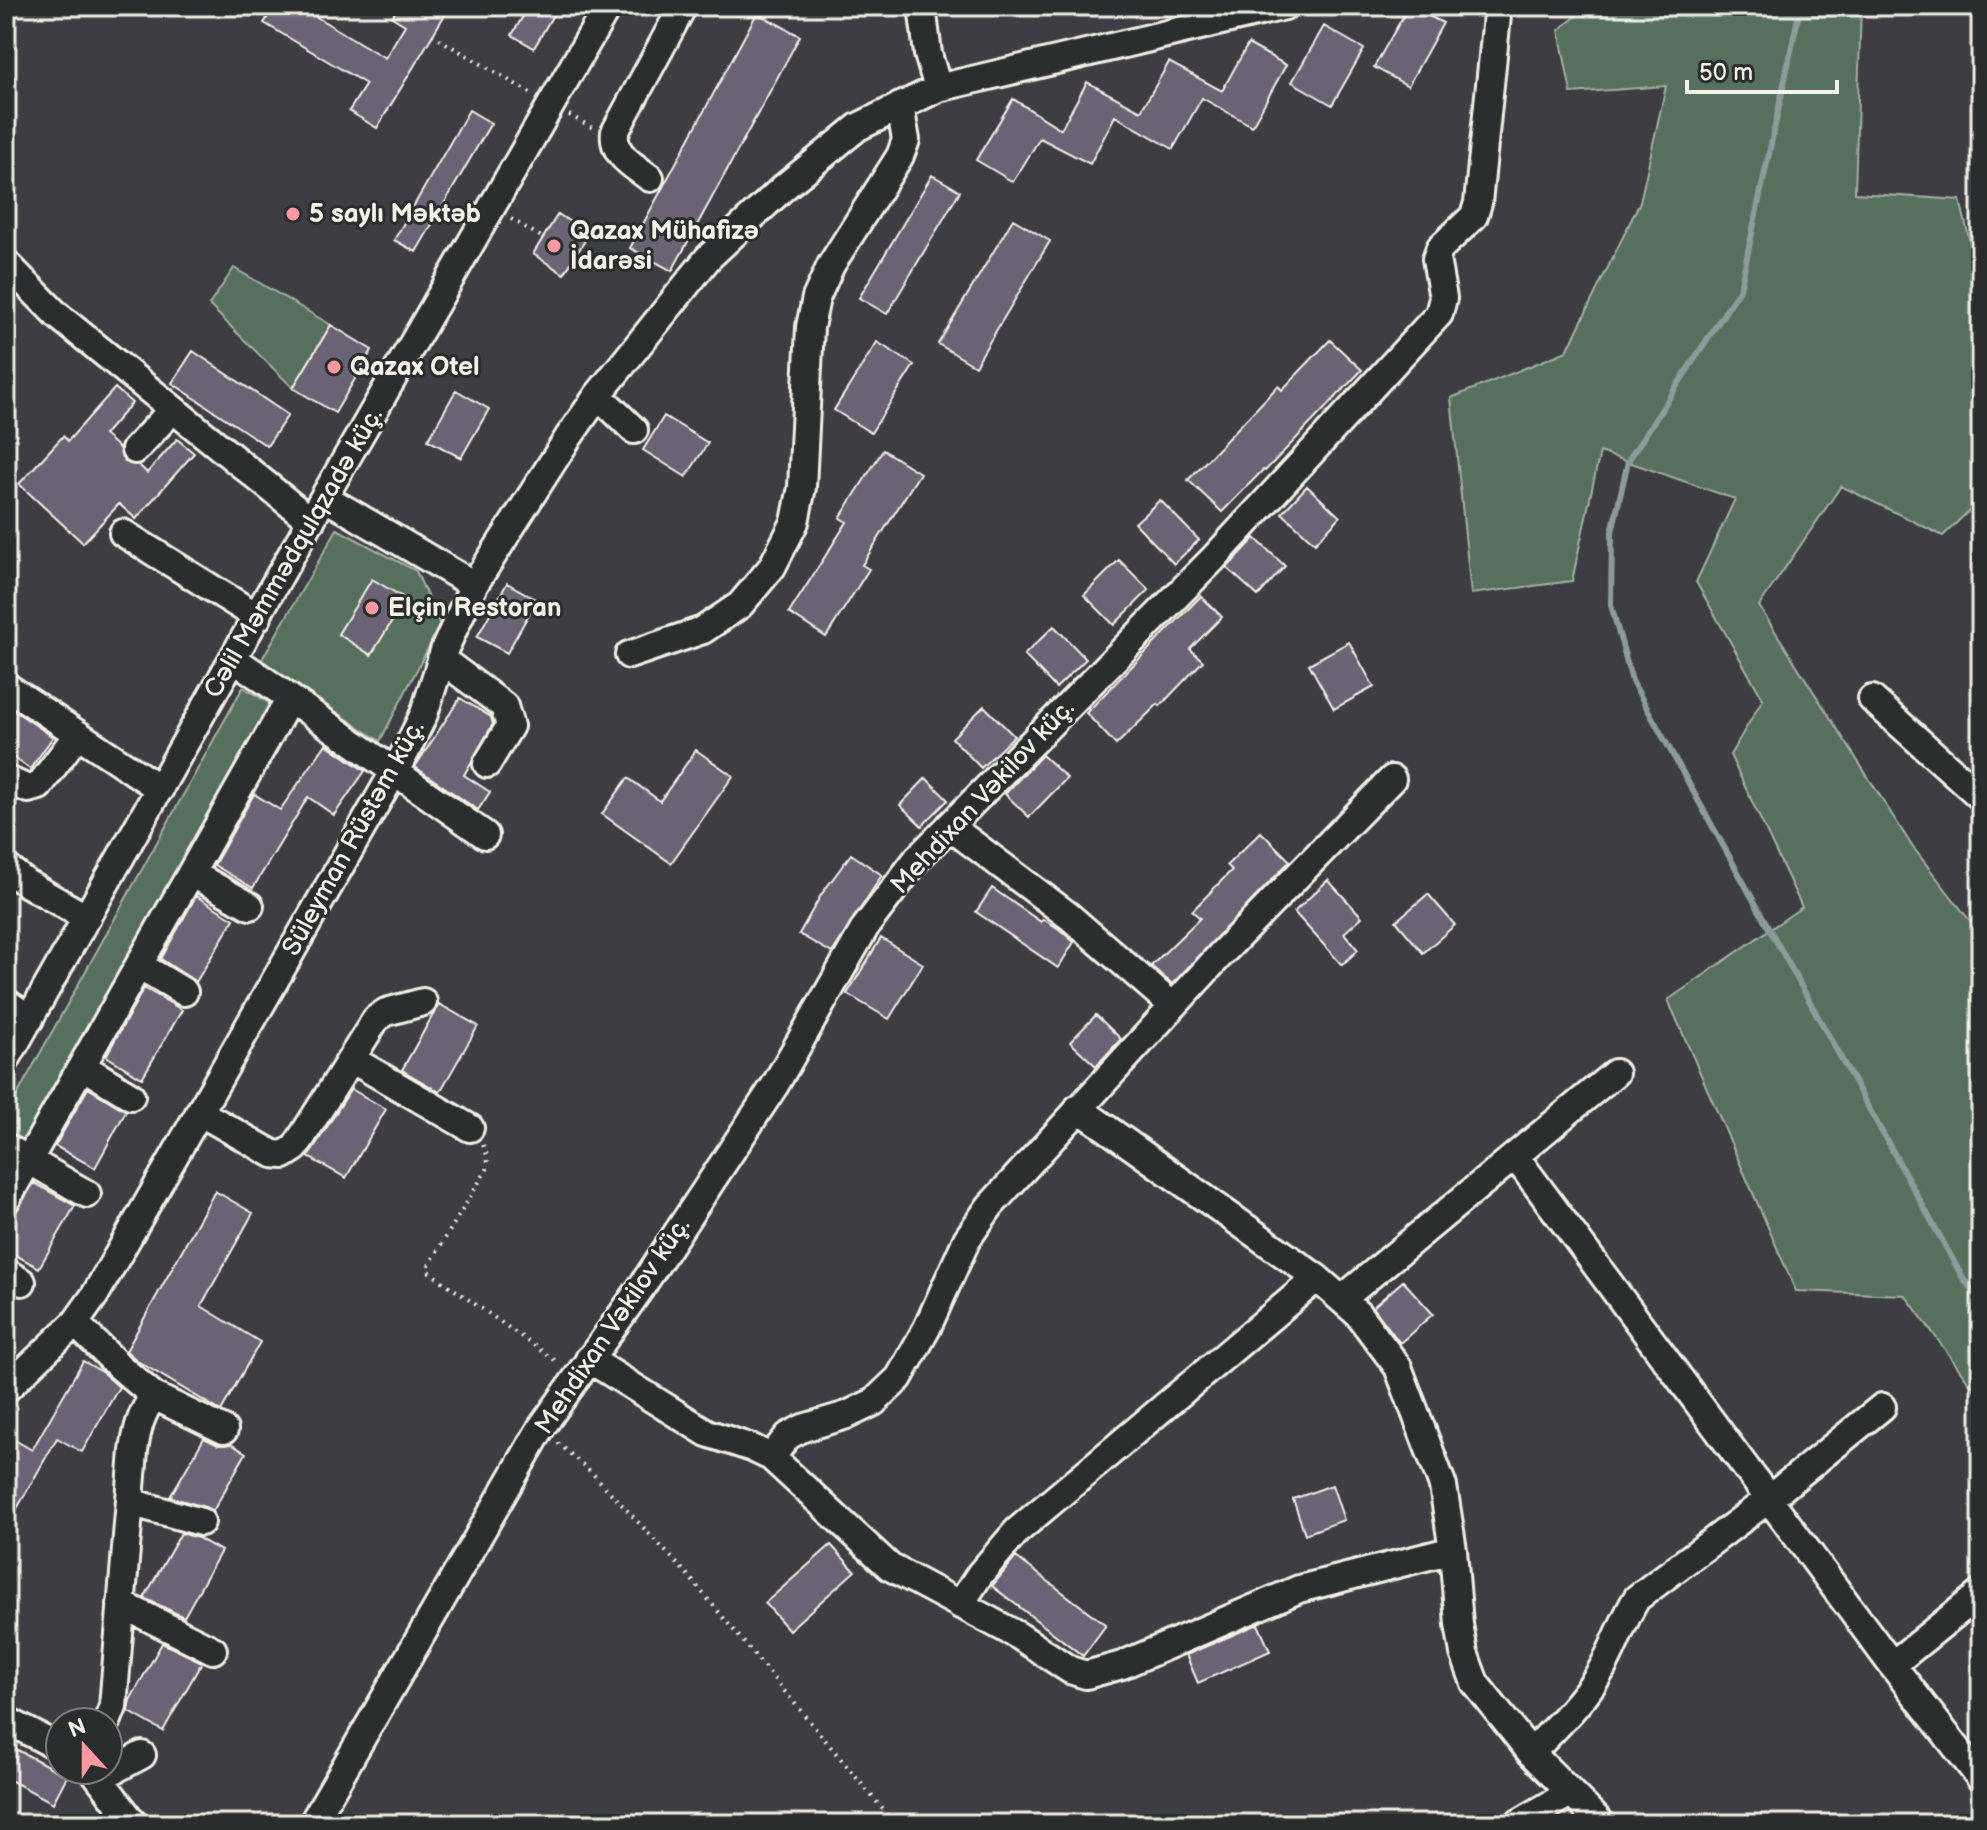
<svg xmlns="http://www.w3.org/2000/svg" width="1987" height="1830" viewBox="0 0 1987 1830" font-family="'Balsamiq Sans',sans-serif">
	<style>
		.green { fill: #566f5d; stroke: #a5b0a2; stroke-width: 2 }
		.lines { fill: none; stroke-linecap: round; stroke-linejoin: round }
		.stream { stroke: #8c9c9c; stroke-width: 6 }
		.building { fill: #696374; stroke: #f4f1e8; stroke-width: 2 }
		.minor-casing { stroke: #f4f1e8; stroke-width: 32 }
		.path { stroke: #f4f1e8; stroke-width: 4; stroke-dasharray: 2 6; stroke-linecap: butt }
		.minor { stroke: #2a2d2e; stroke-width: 26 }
		.poi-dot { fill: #ff9aa2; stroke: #2a2d2e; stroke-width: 3 }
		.labels { text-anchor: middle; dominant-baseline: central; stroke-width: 6; stroke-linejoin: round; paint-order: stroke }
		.poi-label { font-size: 26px; font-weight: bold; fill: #f4f1e8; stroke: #2a2d2e; text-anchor: start }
		.street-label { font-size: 26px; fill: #f4f1e8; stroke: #2a2d2e }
	</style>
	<rect width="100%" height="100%" fill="#3d3d43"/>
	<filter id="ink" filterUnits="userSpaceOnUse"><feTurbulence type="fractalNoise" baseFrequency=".0125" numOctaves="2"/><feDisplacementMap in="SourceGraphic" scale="16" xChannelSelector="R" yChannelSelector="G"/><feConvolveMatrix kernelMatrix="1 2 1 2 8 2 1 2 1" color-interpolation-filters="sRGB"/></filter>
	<g filter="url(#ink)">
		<path class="green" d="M1589,6H1861L1855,193L1960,200L1981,288V499L1943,536L1841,486L1759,606L1912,846L1981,935V1399L1905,1295L1796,1291L1668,1000L1802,907L1730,755L1763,699L1696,582L1735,499L1600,452L1572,581L1471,594L1451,398L1567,351L1640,202L1666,86L1571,93L1559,30Z
			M234,268L331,325L293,388L209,305Z
			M337,529L416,571L440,625L380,741L261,661Z
			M243,687L272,705L27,1144L6,1132V1115Z"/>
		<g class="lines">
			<path class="stream" d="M1798,18L1740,289L1628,461L1612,532L1611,605L1632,681L1964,1280L1981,1301"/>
		</g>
		<path class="building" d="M275,6H298L385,58L405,25L392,17L399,6H450L377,128L349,111L366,84L264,23Z
			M529,6H558L534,48L512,35Z
			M1409,6L1443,23L1408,86L1374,67Z
			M757,13L800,36L672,271L630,248Z
			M1324,26L1364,49L1332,105L1292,82Z
			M1248,44L1286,65L1252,126L1202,98L1173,149L1115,116L1090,164L1040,138L1013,182L976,160L1013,99L1061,129L1087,82L1141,111L1169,62L1222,91Z
			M469,110L491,123L416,252L394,240Z
			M932,175L960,191L887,314L859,298Z
			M558,214L589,234L564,274L533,254Z
			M1013,219L1050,241L975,366L938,344Z
			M331,325L372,350L335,413L293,388Z
			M1330,340L1362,370L1265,471L1263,470L1222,512L1188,480L1278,386L1282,390Z
			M877,342L914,365L871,433L834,410Z
			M193,351L288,415L267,446L172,383Z
			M115,388L132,403L104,435L119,448L125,462L139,465L147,473L177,439L194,453L136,519L119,504L83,543L19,484L63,436L68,441Z
			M456,390L489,409L461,458L428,440Z
			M664,416L708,443L686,477L643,450Z
			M883,450L920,473L862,565L869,569L826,637L789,613L847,522L840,518Z
			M1307,486L1340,517L1315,543L1282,513Z
			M1160,500L1199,540L1174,564L1135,523Z
			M1255,538L1285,566L1258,596L1227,568Z
			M1119,560L1149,590L1114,625L1084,595Z
			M372,579L406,599L371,655L338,634Z
			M507,583L537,600L507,653L477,637Z
			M1201,596L1222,617L1190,649L1203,661L1160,706L1158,704L1116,745L1086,713Z
			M1054,626L1086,659L1056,688L1024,655Z
			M1349,642L1374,687L1334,709L1309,664Z
			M460,698L491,717L493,724L464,775L490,792L478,810L415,767Z
			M6,705L53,737L30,769L6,752Z
			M984,706L1014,736L981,768L952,738Z
			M326,744L365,771L334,815L308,797L253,888L214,865L254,794L280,810Z
			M696,750L733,776L671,863L602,814L628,778L660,801Z
			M1042,755L1067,778L1029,817L1005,794Z
			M926,778L948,800L922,826L900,805Z
			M1261,832L1290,861L1172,984L1151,966L1200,918L1192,911L1232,870L1227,865Z
			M851,854L882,875L832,953L799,934L821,895Z
			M1328,880L1362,917L1344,933L1358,950L1342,965L1294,912Z
			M992,888L1041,922L1043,919L1059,929L1074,942L1058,968L976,912Z
			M1428,894L1455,925L1423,953L1396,921Z
			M196,896L234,919L196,982L161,959Z
			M881,938L923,964L889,1019L847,994Z
			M144,988L182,1010L142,1078L106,1056Z
			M439,1004L478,1026L440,1092L402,1070Z
			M1096,1015L1121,1039L1096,1066L1070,1042Z
			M88,1088L126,1111L95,1168L55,1146Z
			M351,1089L386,1109L346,1178L308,1157Z
			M34,1183L75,1206L39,1268L6,1250V1227Z
			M215,1191L253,1213L201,1306L260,1342L221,1411L139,1362L126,1351Z
			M1403,1281L1433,1314L1400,1343L1373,1307Z
			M83,1361L102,1372L119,1387L82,1452L57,1438L6,1528V1435L32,1450Z
			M204,1438L218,1445L231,1444L246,1453L213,1511L205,1507L170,1497Z
			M1332,1485L1344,1520L1305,1534L1293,1499Z
			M181,1533L198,1538L221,1551L184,1617L144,1598Z
			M831,1545L855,1571L789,1630L765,1603Z
			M1016,1557L1106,1625L1083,1656L992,1586Z
			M1258,1624L1270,1651L1198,1683L1186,1655Z
			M162,1643L202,1662L163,1731L128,1711L130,1700Z
			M6,1744L67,1776L53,1803L6,1778Z"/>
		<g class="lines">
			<g class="minor-casing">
				<path id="minor" d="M922,6L928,54L938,88
					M650,178C633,165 612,155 615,132L683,6
					M6,263L57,315L311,521
					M598,395L634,430
					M135,450L173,409
					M324,497L474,585
					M123,533L258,617
					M629,655L703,630L740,605L772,567L795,522L802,487L810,327L816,298L831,265L900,156L906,140L900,106
					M234,659L485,835
					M441,659L504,706L510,726L487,764
					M6,686L160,789
					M1872,699L1981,797
					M6,779L28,789L39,786L77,735
					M949,826L1069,916L1173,1006
					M6,867L26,883L87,918
					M191,873L250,906
					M139,965L184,992
					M6,1002L30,1019
					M351,1059L470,1128
					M6,1060L324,497L608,6
					M82,1066L131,1096
					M1078,1108L1317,1278L1358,1314L1398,1367L1443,1486L1453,1550L1459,1624L1464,1653L1475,1683L1531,1753L1602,1824
					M199,1112L273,1154L284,1155L295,1148L376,1019L386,1012L423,1002
					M6,1147L87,1194
					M1515,1156L1892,1665L1981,1779
					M6,1200L290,698
					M6,1272L22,1282
					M1342,1299L1615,1073
					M75,1323L119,1366L154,1396L224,1430
					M589,1359L707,1433L752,1448L771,1457L890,1567L1019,1636L1070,1670L1086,1675L1122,1665L1299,1589L1453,1550
					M6,1389L75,1323L95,1295L406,751L424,714L445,648L474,585L568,438L598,395L708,258L783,188L858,127L938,88L1285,6
					M771,1457L788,1436L803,1428L847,1415L874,1402L899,1378L927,1328L967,1239L990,1206L1223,952L1392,779
					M130,1502L201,1522
					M121,1604L213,1650
					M960,1605L980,1574L1017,1531L1317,1278
					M1892,1665L1981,1593
					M6,1720L60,1748
					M107,1722L113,1707L134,1451C137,1429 141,1413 154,1396
					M1531,1753C1554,1729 1579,1705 1597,1677C1614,1651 1621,1623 1637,1598L1770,1498L1882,1407
					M93,1770L134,1824
					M101,1777L142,1755
					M312,1824L541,1428L640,1289L775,1085L866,926L917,859L1213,559L1439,314L1443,298L1436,259L1440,248L1474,216L1478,203L1498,6
					M1517,1824L1570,1793"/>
			</g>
			<path class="path" d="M432,35L534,95
				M569,115L593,128
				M511,219L543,238
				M483,1145L488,1158L487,1169L429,1265L428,1271L559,1363
				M558,1443L591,1472L687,1574L895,1824"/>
			<use href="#minor" class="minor"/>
		</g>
	</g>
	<g class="poi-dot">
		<circle cx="293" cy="214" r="8"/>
		<circle cx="554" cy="246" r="8"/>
		<circle cx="334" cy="367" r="8"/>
		<circle cx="372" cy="608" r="8"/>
	</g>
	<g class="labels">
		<g class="poi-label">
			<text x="309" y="214">5 saylı Məktəb</text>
			<text x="570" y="231">Qazax Mühafizə<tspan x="570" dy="30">İdarəsi</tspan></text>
			<text x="350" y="367">Qazax Otel</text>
			<text x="388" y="608">Elçin Restoran</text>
		</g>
		<g class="street-label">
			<text transform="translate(294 553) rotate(-60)">Cəlil Məmmədqulqzadə küç.</text>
			<text transform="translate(983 797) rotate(-47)">Mehdixan Vəkilov küç.</text>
			<text transform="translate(354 838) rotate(-61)">Süleyman Rüstəm küç.</text>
			<text transform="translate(613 1326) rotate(-56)">Mehdixan Vəkilov küç.</text>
		</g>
	</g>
	<rect width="1987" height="1830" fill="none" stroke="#2a2d2e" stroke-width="32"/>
	<rect x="16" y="16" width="1955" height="1798" fill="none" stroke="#f4f1e8" stroke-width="3" filter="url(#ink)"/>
	<g transform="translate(84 1746) rotate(339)"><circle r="38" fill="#2a2d2e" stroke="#7b7b78" stroke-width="2"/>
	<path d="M0-6L14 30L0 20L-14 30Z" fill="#ff9aa2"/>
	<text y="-12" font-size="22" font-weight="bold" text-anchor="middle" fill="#f4f1e8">N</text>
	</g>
	<path d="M1687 80v12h150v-12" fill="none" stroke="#f4f1e8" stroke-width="4"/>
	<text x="1699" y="80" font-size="24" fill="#f4f1e8" stroke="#2a2d2e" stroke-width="6" paint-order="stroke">50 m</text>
</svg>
